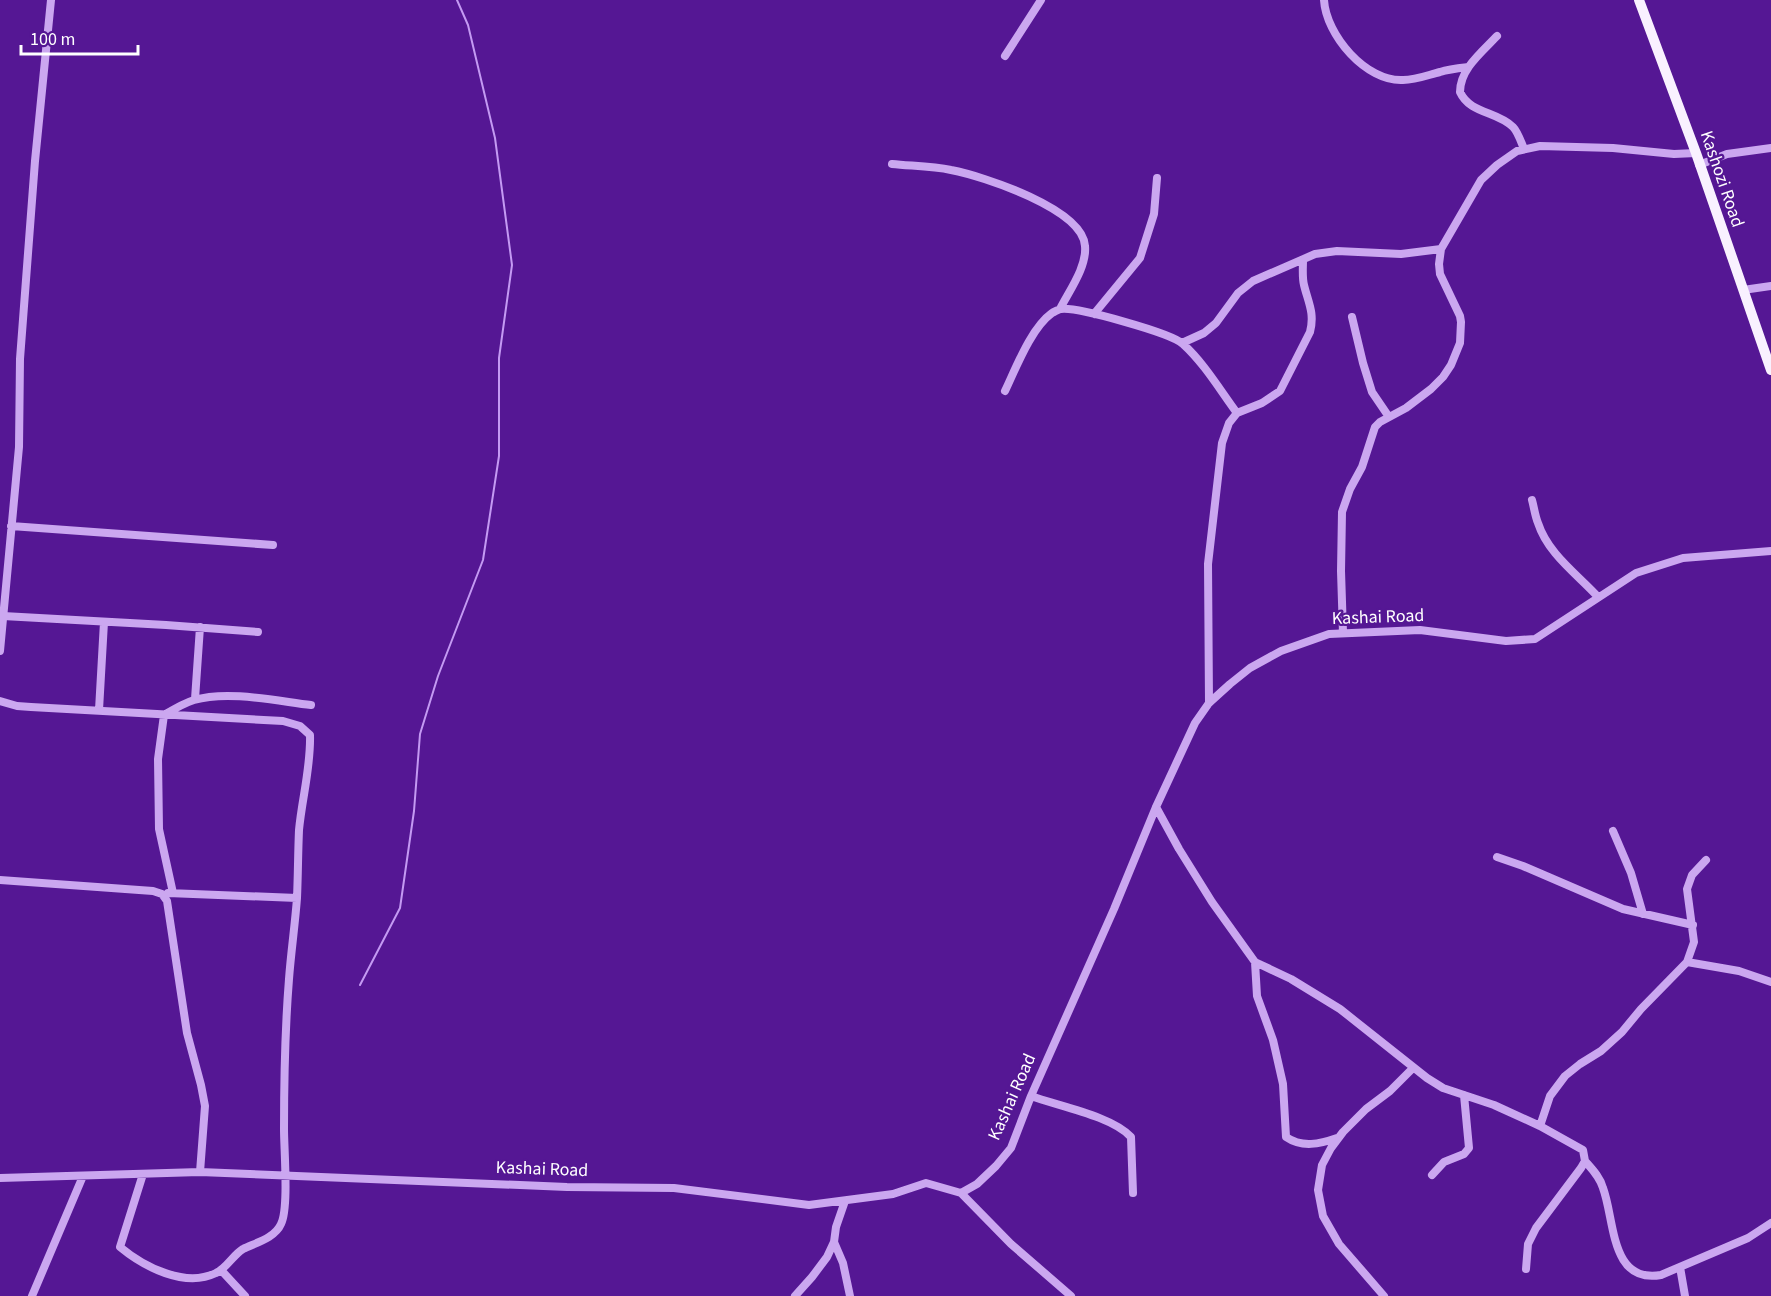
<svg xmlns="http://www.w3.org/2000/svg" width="1771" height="1296" viewBox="0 0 1771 1296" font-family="'Source Sans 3',sans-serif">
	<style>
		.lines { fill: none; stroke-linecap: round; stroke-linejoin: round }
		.stream { stroke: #c49af3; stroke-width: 2 }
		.minor { stroke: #cba7f0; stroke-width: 8 }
		.major { stroke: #f9f1ff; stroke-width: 10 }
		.labels { text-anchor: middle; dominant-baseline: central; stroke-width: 4.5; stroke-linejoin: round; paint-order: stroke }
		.street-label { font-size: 18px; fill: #fff; stroke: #551794 }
	</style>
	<rect width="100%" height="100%" fill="#551794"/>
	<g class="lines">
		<path class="stream" d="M360,985L400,908L414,811L420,734L438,676L483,560L499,456V358L512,265L495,138L468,25L457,0"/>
		<path class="minor" d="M1324,0C1326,35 1366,82 1403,80C1416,80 1428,75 1440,72C1449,69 1459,68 1468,67
			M1497,36C1482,52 1460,69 1460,92C1470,114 1497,111 1513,127C1518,132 1521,142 1524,149
			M1005,56L1041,0
			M892,164C911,166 932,166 951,170C983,176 1083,209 1085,246C1087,267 1069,291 1060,309
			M1699,165L1727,154L1771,148
			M1743,290L1771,286
			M1094,314L1140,258L1154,214L1157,178
			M1352,317L1363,363L1372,392L1389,417
			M1182,343L1204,333L1216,323L1238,293L1253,281L1315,254L1337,251L1401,254L1441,249
			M1005,391C1016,368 1031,328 1052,313C1054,312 1059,309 1061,309C1078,307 1171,333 1183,344C1204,363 1220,390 1237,413
			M1532,500C1534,507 1535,516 1538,523C1548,554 1577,574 1598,597
			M11,526L273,545
			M3,616L166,625L258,632
			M1343,633L1341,571L1342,512L1350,489L1362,467L1375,427L1380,422L1406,408L1431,389L1443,377L1451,365L1460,343L1461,322L1460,316L1440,274L1439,264L1441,249L1481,180L1497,165L1517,151L1540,146L1613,148L1674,154L1696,153
			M0,651L19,447L20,359L35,161L51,0
			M195,699L200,627
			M0,701L17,706L31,707L283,721L300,726L310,735C311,767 302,798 299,830C298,853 298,875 297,898C295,925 291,952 289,979C285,1029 284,1079 284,1129C284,1150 289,1208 281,1224C275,1238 255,1243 243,1249C233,1255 227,1268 216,1273C185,1288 144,1267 120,1247L143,1174
			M1209,703L1208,564L1222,443L1229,423L1237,413L1262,403L1280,391L1310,332C1315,313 1308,302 1304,285C1302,277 1303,268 1303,260
			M99,710L104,622
			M1156,807L1179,849L1212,902L1255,962L1291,979L1340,1009L1427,1078L1443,1088L1494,1105L1540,1126L1583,1150L1585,1161L1581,1168L1536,1228L1528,1244L1526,1269
			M1613,831L1631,873L1643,914
			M1497,857L1523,866L1623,909L1693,925
			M0,880L153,891L162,894L167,901L187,1033L201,1085L205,1106L200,1172
			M168,893L297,898
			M173,893L159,829L158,759L164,715C174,709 184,703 194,700C228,690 277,701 311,705
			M1255,962L1257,996L1273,1040L1283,1084L1286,1137C1302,1148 1320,1144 1337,1138
			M1687,962L1739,971L1771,982
			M1031,1096C1058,1106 1112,1116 1131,1137L1133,1193
			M1540,1126L1550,1096L1565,1076L1580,1064L1601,1051L1622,1032L1641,1009L1687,962L1694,942L1687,889L1692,875L1706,860
			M1585,1161C1592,1169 1600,1177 1603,1188C1615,1220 1610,1284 1661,1275L1748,1238L1771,1223
			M1432,1175L1444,1162L1464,1154L1469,1148L1464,1095
			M0,1178L200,1172L567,1187L674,1188L809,1205L893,1194L926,1183L961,1193L977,1184L996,1166L1011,1148L1031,1096L1114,909L1156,807L1195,723L1209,703L1230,684L1250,668L1281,651L1329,634L1420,630L1506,641L1535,639L1636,573L1683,558L1771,551
			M961,1193L1011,1244L1071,1296
			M834,1242L843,1263L850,1296
			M1680,1267L1685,1296
			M221,1270L245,1296
			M32,1296L83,1176
			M795,1296L812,1277L827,1257L834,1242L836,1227L845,1201
			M1384,1296L1339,1244L1323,1216L1318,1190L1322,1165L1331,1148L1343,1132L1366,1109L1390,1091L1413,1068"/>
		<path class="major" d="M1639,0L1696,153L1771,370"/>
	</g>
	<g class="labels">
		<g class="street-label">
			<text transform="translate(1722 179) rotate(71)">Kashozi Road</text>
			<text transform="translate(1378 617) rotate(-2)">Kashai Road</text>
			<text transform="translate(1012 1097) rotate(-66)">Kashai Road</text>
			<text transform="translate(542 1169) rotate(2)">Kashai Road</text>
		</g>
	</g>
	<path d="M21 45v9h117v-9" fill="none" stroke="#ffffff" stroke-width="3"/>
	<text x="30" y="45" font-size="18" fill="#ffffff" stroke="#551794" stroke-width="4.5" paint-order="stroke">100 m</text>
</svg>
